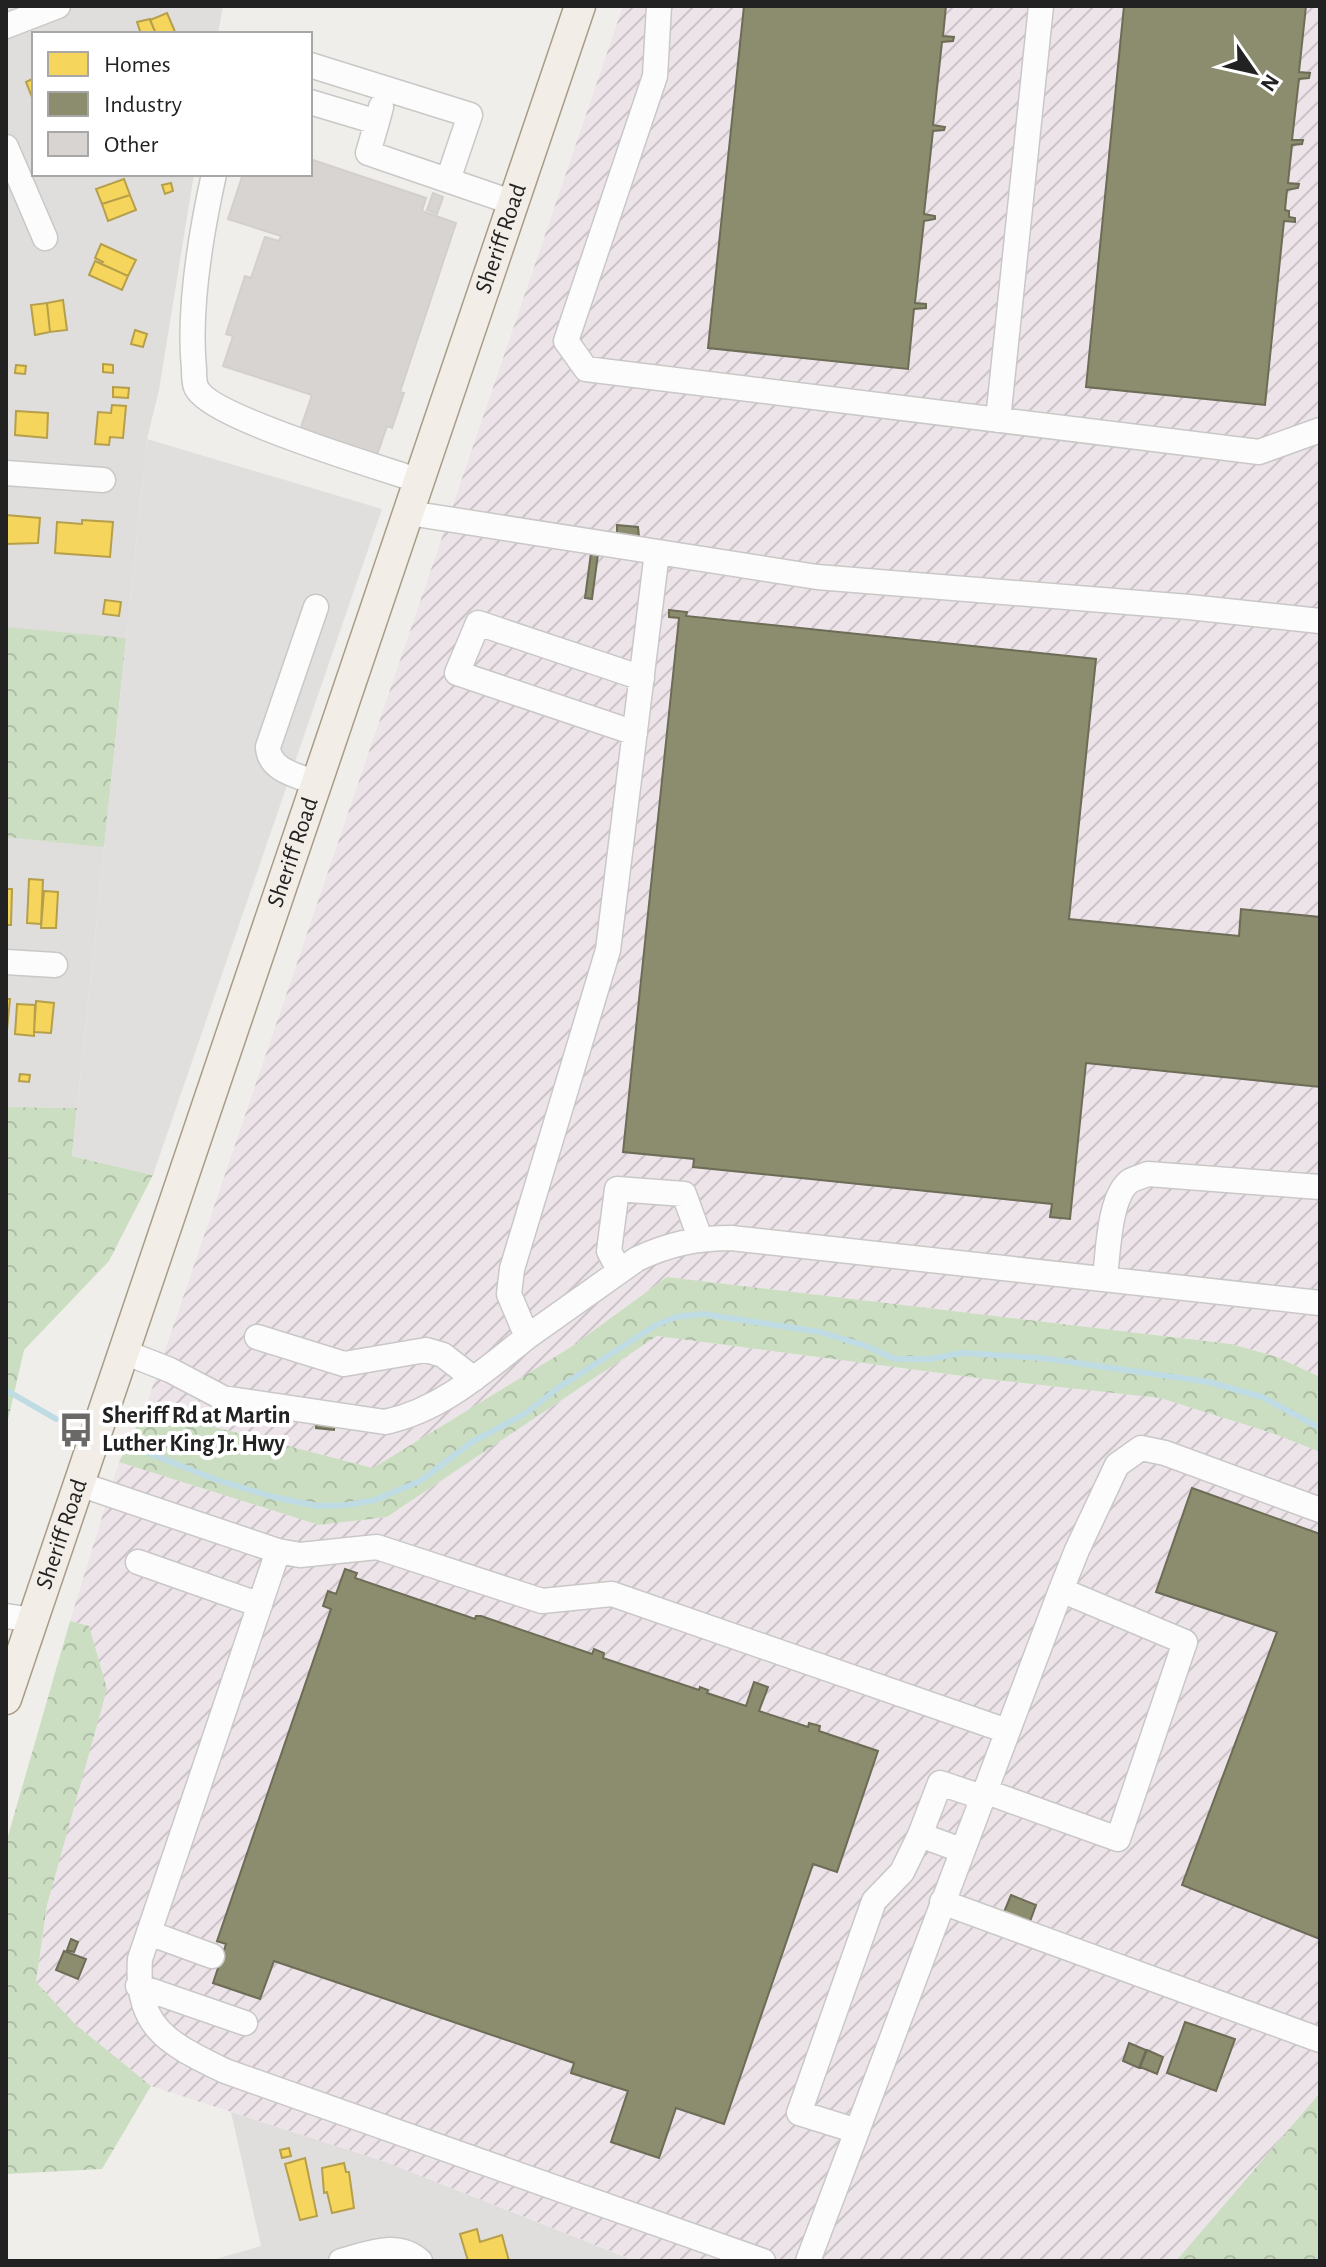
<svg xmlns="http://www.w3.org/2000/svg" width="1326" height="2267" viewBox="0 0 1326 2267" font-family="'Alegreya Sans',sans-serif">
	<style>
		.residential { fill: #dfdedc }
		.industrial { fill: url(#industrial-furrows) }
		.forest { fill: url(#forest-crowns) }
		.parking { fill: #e0dfde }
		.homes { fill: #f6d55c; stroke: #b69f4b; stroke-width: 2 }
		.industry { fill: #8c8c6e; stroke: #6c6c57; stroke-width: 2 }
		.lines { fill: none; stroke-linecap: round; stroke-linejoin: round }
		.stream { stroke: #bfdbe3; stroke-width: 6 }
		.building { fill: #d7d4d2; stroke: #d3d0cc; stroke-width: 2 }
		.minor-casing { stroke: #c9c8c7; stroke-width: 27 }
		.major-casing { stroke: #a79c86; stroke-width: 33 }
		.minor { stroke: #fdfcfc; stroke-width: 24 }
		.major { stroke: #f3ede7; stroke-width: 30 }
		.labels { text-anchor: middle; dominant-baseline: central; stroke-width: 8; stroke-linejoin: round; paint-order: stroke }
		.street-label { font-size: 24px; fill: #222; stroke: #fff }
		.poi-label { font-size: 24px; font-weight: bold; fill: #222; stroke: #fff; text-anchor: start }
	</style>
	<defs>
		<pattern id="industrial-furrows" width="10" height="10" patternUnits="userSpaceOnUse" patternTransform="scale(2)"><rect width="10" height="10" fill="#ede4e9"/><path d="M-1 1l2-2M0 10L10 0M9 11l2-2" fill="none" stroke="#cbc3c8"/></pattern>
		<pattern id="forest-crowns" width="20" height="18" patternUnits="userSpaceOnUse" patternTransform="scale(2)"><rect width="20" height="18" fill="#cbdec1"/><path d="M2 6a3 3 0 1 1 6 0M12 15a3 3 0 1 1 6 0" fill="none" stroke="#aebea6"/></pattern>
	</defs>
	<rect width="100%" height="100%" fill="#f0eeeb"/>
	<path class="residential" d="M6,6H223L218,34H34V174H194L159,390L147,439L77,1108L6,1107Z
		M231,2112L386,2162L635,2261H209L261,2246Z"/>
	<path class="industrial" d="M623,6H1320V1377L1277,1357L1231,1344L667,1277L571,1347L373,1468L145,1409Z
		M657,1336L978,1378L1160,1398L1272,1433L1320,1452V2093L1176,2261H636L386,2162L151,2086L75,2024L36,1982L89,1627L70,1621L119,1462L319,1525L387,1517Z"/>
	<path class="forest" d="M6,627L126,638L104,847L6,837Z
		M6,1107L77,1108L72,1156L153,1175L109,1261L24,1350L8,1420Z
		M667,1277L1231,1344L1277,1357L1320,1377V1452L1272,1433L1160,1398L978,1378L657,1336L387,1517L319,1525L119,1462L145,1409L373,1468L571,1347Z
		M70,1621L89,1626L107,1689L47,1905L36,1982L75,2024L151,2086L102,2169L6,2174V1843Z
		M1320,2093V2261H1176Z"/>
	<path class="parking" d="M147,439L382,509L153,1175L72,1156Z"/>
	<path class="homes" d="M167,13L176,34H156L150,20Z
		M150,19L156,34H141L137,22Z
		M34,78V96L32,97L26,82Z
		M124,179L130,195L102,204L96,189Z
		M171,183L173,191L165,194L162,185Z
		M130,195L136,210L108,221L102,204Z
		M101,244L136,260L128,276L101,264L103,262L95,258Z
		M95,261L128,276L122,290L89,275Z
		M63,300L67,330L50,332L47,303Z
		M47,303L50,332L35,335L31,305Z
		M135,330L147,334L143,347L131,344Z
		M103,364L113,365V373L103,372Z
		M16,365L26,366L25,374L15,373Z
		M113,387L129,388L128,398L113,397Z
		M112,405L126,406L123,438L110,437L109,445L95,444L98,412L111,413Z
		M16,411L48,413L47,438L15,435Z
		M6,515L40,518L38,543L6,544Z
		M82,520L113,522L110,557L55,553L57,522L82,524Z
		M105,600L121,602L119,616L103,614Z
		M29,879L43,880L41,924L27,923Z
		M6,889H12L11,925H6Z
		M44,891L58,892L56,928H41Z
		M6,999H10L7,1030H6Z
		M36,1001L54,1003L51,1033L34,1032Z
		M17,1004L35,1005L34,1036L15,1034Z
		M20,1074L30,1075L29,1082L19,1081Z
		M289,2148L291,2156L282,2158L280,2150Z
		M305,2158L317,2216L300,2220L285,2164Z
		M344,2163L346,2172H349L354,2208L332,2213L327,2192L324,2193L322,2168Z
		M477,2229L480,2242L502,2235L509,2261H468L460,2234Z"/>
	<path class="industry" d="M744,6H946L943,36L954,37L953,41L942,42L933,125L945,127L944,130L933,131L924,214L935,216V219L924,221L915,303L926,304V308L914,309L908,369L708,348Z
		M1124,6H1306L1299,72L1310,73L1309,78L1299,79L1292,140H1303L1302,144L1292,145L1288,183L1299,184L1298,188L1287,190L1285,210L1289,211V217L1295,218V222L1284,221L1265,405L1086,387Z
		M617,525L638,527L639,537L617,534Z
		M591,553L598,554L592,599L585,598Z
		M669,610L687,612L686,616L1096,659L1069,919L1239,936L1241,909L1320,917V1087L1086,1063L1070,1219L1050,1217L1052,1204L693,1167L694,1159L623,1152L679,618L669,617Z
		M317,1418L335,1420L334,1430L316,1428Z
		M1192,1488L1320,1534V1939L1182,1885L1277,1632L1156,1592Z
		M345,1569L357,1573L355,1578L475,1619L476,1616H481L592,1654L594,1649L604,1653L603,1658L699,1690L700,1687L708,1690L707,1693L746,1706L754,1682L768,1687L759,1711L808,1727L809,1723L820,1726L819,1731L878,1751L837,1872L813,1864L724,2124L676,2108L659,2158L611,2142L628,2091L571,2073L574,2063L274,1961L260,1999L213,1983L226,1944L217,1941L331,1609L323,1606L328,1591L336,1594Z
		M1011,1895L1036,1905L1028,1927L1002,1917Z
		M71,1939L78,1942L74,1952L67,1950Z
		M64,1951L86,1959L78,1979L56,1970Z
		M1185,2022L1235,2039L1216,2091L1167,2073Z
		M1129,2043L1146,2050L1139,2068L1123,2061Z
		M1147,2050L1163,2057L1157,2074L1140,2067Z"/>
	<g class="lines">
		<path class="stream" d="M6,1390L56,1419
			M141,1450L214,1479L273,1497L318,1506L347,1505L375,1500L420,1481L472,1442L526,1413L558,1388L656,1325L676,1317L703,1314L820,1332L866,1346L895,1359H930L961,1353L1042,1358L1209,1382L1262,1397L1320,1428
			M1317,2261L1320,2257"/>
	</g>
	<path class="building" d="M310,159L426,198L422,211L456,223L400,392L404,393L392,428L387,426L377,455L300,430L312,395L223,366L233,336L226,334L245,276L251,278L265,237L279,241L281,236L228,219L243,174H310Z
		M433,193L443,197L437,214L427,210Z"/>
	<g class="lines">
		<g class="minor-casing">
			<path id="minor" d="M659,6L655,76L566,341L586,369L1259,452L1320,430
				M6,26L58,6
				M310,65L470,115L448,180
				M310,102L377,122L381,107
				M377,122L368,153L514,203
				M6,147L45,238
				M214,174C201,233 188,309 194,369C194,374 194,382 196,387C208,417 382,468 420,481
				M998,420L1041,6
				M6,473L103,480
				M409,513L817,577L1189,607L1320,621
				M316,607L268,747C269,771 299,776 317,783
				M635,733L457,673L478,623L642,678
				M6,962L55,965
				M619,1270L609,1251L617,1189L684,1194L700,1238
				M1105,1278C1108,1254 1109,1196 1130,1181C1135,1178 1143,1176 1148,1174L1320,1187
				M257,1337L344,1364L426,1350L443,1355L474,1379
				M527,1337L637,1259C669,1244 697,1238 731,1238L1320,1303
				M124,1352L170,1370L223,1398L385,1422C441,1410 483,1372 527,1337L509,1294L512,1269L608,950L657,552
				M79,1484L278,1551L300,1555L377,1547L542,1601L612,1594L1007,1731
				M278,1551L140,1959C135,2029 170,2044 225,2071L763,2261
				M138,1562L260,1605
				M6,1616L33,1620
				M984,1791L1118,1839L1185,1642L1061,1590
				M961,1850L920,1835L940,1783L982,1797
				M942,1902L1320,2040
				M149,1933L212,1956
				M138,1986L245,2023
				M857,2131L799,2113L874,1901L902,1872L920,1835
				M341,2261C368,2254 397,2240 420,2261
				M808,2261L1061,1590L1077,1550L1117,1465L1141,1448L1165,1453L1320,1510"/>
		</g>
		<g class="major-casing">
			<g id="major">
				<path id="s1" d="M6,1699L580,6"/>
			</g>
		</g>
		<use href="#minor" class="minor"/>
		<use href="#major" class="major"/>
	</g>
	<defs>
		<g id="bus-bare" transform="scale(2.76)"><path d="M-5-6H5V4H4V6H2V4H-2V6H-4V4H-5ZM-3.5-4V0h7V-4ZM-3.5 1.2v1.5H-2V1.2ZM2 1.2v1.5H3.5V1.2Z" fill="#6a6968" stroke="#fff" stroke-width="2.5" paint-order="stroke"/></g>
	</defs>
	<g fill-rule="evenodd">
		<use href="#bus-bare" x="76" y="1430"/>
	</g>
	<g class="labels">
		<g class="street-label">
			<text stroke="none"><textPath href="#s1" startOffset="1542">Sheriff Road</textPath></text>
			<text stroke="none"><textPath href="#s1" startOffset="894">Sheriff Road</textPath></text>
			<text stroke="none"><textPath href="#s1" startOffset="174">Sheriff Road</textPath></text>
		</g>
		<g class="poi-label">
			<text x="102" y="1416">Sheriff Rd at Martin<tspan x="102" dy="28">Luther King Jr. Hwy</tspan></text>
		</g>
	</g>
	<rect width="1326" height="2267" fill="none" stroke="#222222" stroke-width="16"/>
	<rect x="32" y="32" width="280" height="144" fill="#ffffff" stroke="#a7a7a7" stroke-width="2"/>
	<rect x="48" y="52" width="40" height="24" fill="#f6d55c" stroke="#a7a7a7" stroke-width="2"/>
	<text x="104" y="72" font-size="24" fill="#222222">Homes</text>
	<rect x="48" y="92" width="40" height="24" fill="#8c8c6e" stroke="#a7a7a7" stroke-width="2"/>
	<text x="104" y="112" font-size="24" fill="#222222">Industry</text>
	<rect x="48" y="132" width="40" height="24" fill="#d7d4d2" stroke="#a7a7a7" stroke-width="2"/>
	<text x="104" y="152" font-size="24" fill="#222222">Other</text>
	<g transform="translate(1254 72) rotate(124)" stroke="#ffffff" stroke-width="6" paint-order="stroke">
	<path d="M0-6L14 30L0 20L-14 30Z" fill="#222222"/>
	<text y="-12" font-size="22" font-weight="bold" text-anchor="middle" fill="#222222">N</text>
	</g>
</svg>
